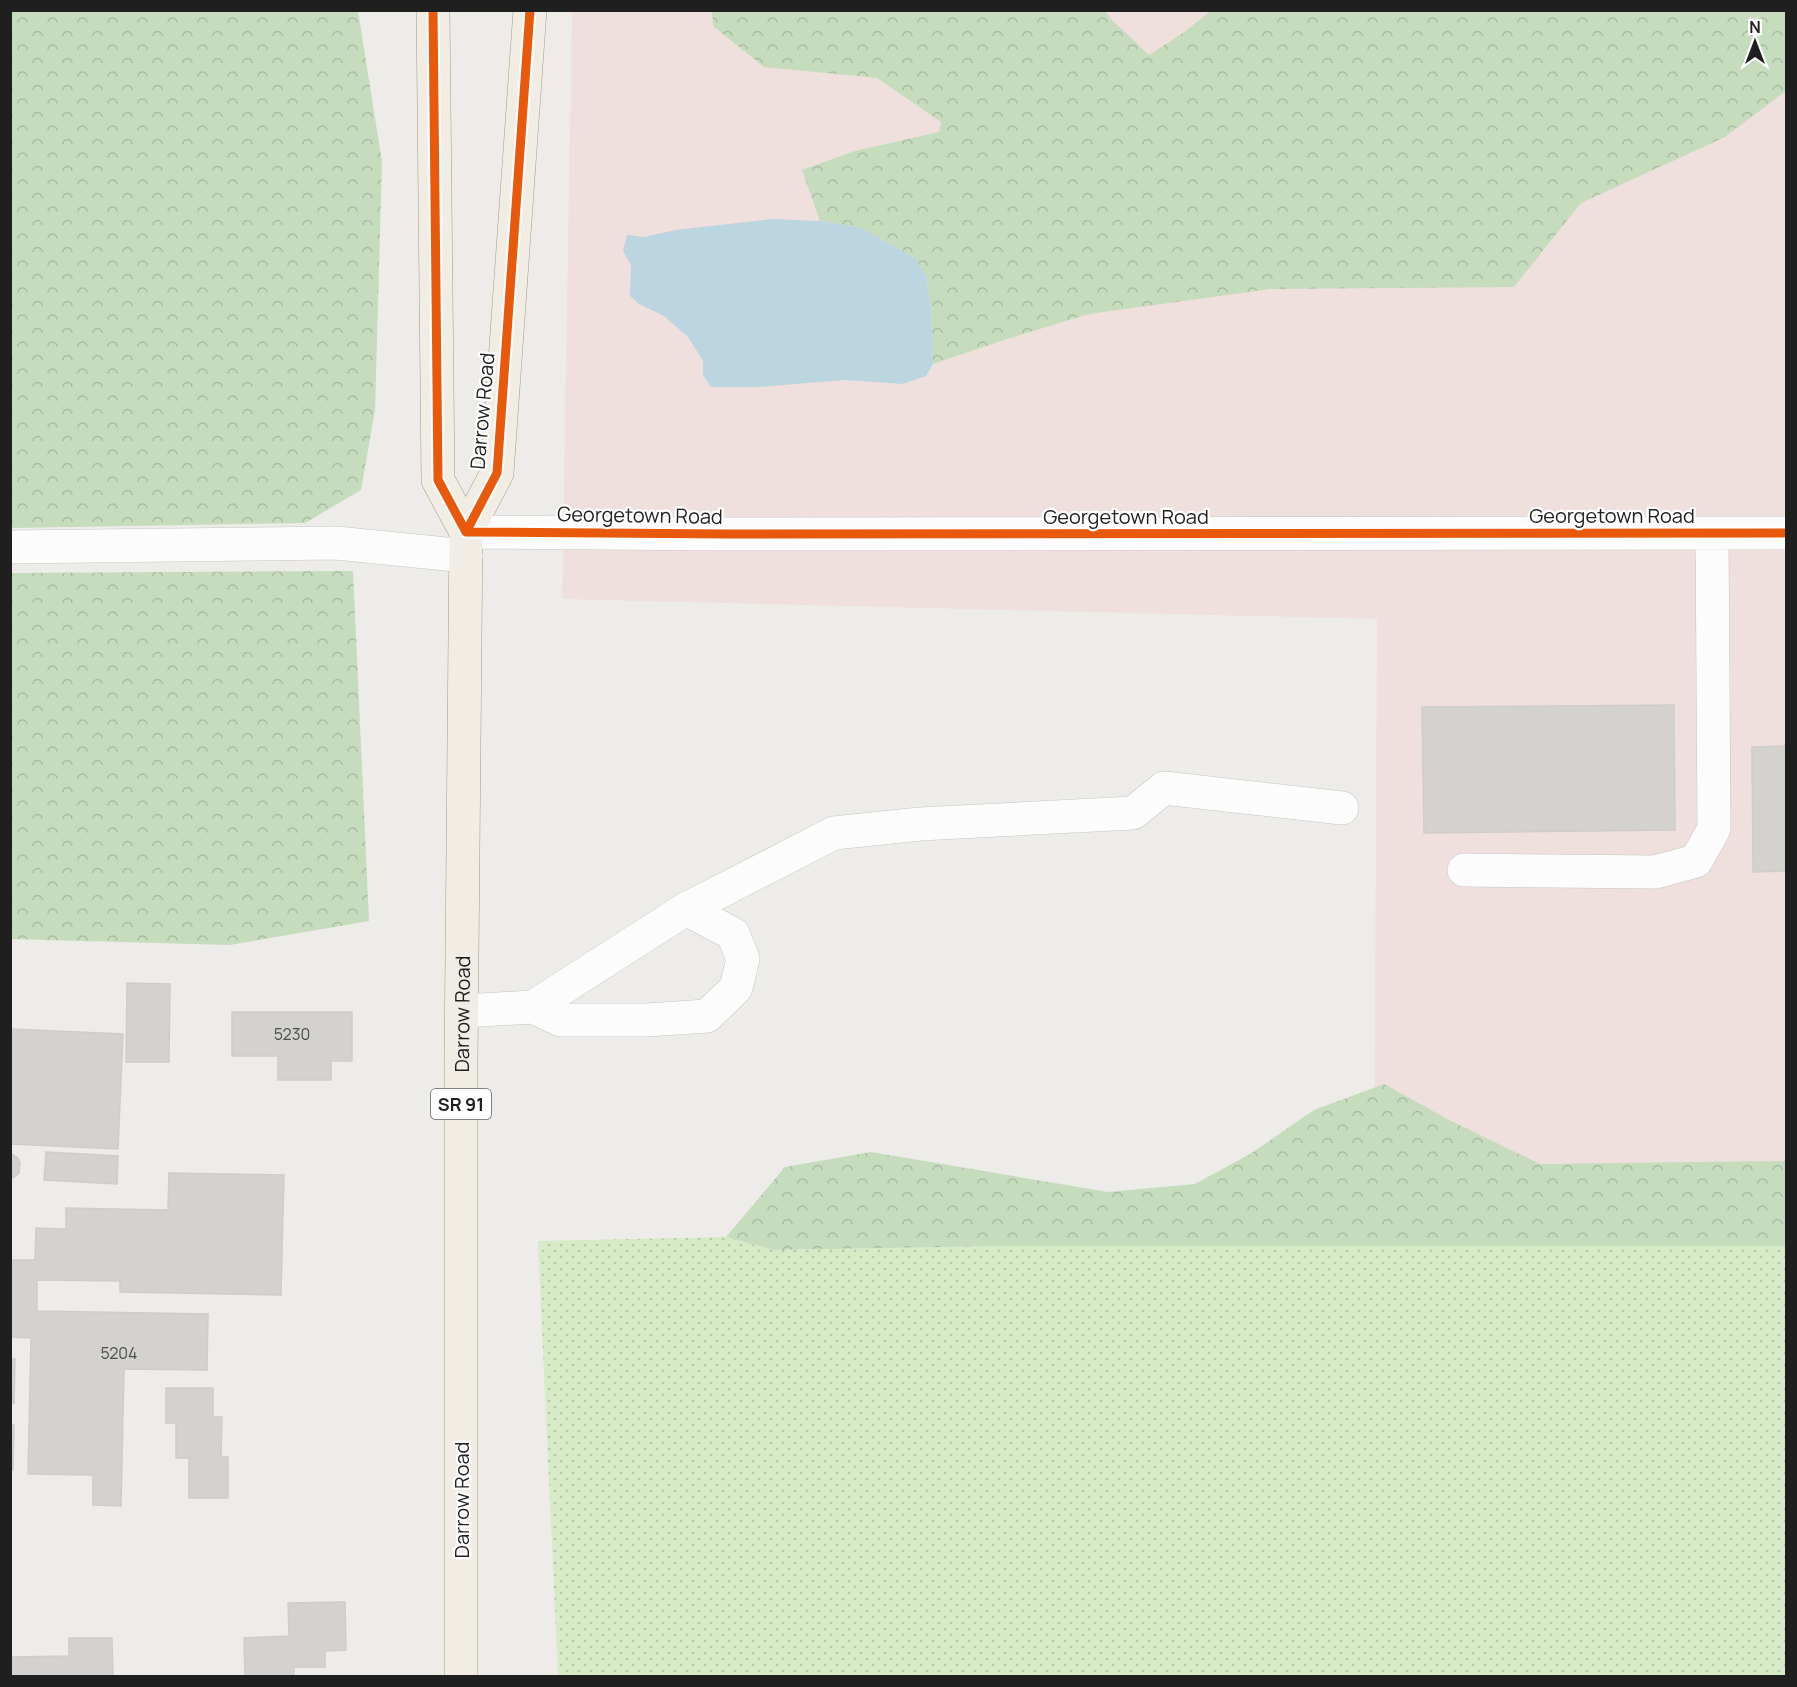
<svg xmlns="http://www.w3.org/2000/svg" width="1797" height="1687" viewBox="0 0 1797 1687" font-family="Manrope,sans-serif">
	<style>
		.commercial { fill: #efe0dd }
		.grass { fill: url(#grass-dots) }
		.forest { fill: url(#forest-crowns) }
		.water { fill: #bbd5e1 }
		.building { fill: #d4d2ce; stroke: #d0cdc9; stroke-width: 1.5 }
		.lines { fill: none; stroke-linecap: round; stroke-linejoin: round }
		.minor-casing { stroke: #c6c6c4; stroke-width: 34 }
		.major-casing { stroke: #a39c84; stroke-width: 34 }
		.minor { stroke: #fcfcfc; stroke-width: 33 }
		.major { stroke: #f1ede5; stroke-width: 33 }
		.cycleway-casing { stroke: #fff; stroke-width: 13 }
		.cycleway { stroke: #e8590c; stroke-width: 9 }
		.labels { text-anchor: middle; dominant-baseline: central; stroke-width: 4.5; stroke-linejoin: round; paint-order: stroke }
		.number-label { font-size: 16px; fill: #4c4c4b }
		.shield { fill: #fff; stroke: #626262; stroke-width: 1.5 }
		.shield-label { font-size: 18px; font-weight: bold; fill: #1f1f1f }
		.street-label { font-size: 20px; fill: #1f1f1f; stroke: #fff }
	</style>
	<defs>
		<pattern id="grass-dots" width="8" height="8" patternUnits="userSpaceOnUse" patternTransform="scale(1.5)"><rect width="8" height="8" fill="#d6ebc6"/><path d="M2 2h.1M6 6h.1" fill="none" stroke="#b7c9aa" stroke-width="1.8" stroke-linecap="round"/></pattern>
		<pattern id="forest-crowns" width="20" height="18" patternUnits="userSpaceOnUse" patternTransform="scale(1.5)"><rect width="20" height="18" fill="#c5dcbd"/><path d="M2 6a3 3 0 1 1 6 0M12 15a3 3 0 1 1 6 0" fill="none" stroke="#a9bca2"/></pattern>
	</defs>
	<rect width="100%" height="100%" fill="#edece8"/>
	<path class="commercial" d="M572,11H1786V1167L1374,1192L1377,619L562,599Z"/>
	<path class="grass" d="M726,1237L774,1250L994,1246H1786V1676H558L538,1241Z"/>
	<path class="forest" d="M10,11H358L382,162L375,410L361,490L305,523L11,528Z
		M712,11H1105L1112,20L1149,55L1183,33L1211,11H1786V91L1725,137L1581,203L1514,287L1270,289L1089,314L1007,339L933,364L931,310L926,276L915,258L859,227L820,221L802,170L855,151L939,132L941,122L877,78L764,67L713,26Z
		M353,571L369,921L230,945L11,939V573Z
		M1384,1084L1451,1121L1540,1164L1786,1161V1246H994L774,1250L726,1237L785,1167L871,1152L1108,1192L1195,1184L1250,1154L1314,1110Z"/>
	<path class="water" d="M772,219L820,221L859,227L915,258L926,276L931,310L933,364L926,376L903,384L845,380L759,387H711L703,375V361L688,337L664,316L639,304L630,296L631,265L623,251L627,235L644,237L676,230Z"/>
	<path class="building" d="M1674,705L1675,830L1424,833L1422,707Z
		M1786,746V871L1753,872L1752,747Z
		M127,983L170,984L169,1062H126Z
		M232,1012H352V1061H331V1080H278V1056H232Z
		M10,1029L123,1034L118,1149L10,1144Z
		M46,1152L118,1156L117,1184L44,1180Z
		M10,1153L18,1158L20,1163L19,1173L10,1180Z
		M169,1173L284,1175L281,1295L120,1292V1281L37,1280V1311L208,1314L207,1370L124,1369L121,1506L93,1505V1475L28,1474L31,1338L10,1337V1260H35L36,1228L66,1229V1208L168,1210Z
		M10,1359H15L14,1403H10Z
		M166,1388H213V1417H222L221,1457H228V1498H189V1458H176V1423H166Z
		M10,1425H14L13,1470H10Z
		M345,1602L346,1650L325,1651V1667H294V1676H245L244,1638L289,1636L288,1603Z
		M69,1638H112L113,1676H10V1657L69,1656Z"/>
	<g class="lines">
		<g class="minor-casing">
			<path id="minor" d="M466,532L726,534L1786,533
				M10,547L336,543L466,556
				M1464,870L1655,872L1696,861L1714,829L1712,533
				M686,909L834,833L920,824L1133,813L1164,788L1342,808
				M462,1011L533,1007L561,1020H647L707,1016L736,988L743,959L733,934L686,909L533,1007"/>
		</g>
		<g class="major-casing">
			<g id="major">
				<path d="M433,10L438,480L466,532"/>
				<path id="s1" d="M461,1676V1062L466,532L497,473L530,10"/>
			</g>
		</g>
		<use href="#minor" class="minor"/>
		<use href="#major" class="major"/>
		<g class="cycleway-casing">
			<path id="cycleway" d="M433,10L438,480L466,532
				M466,532L726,534L1786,533
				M466,532L497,473L530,10"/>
		</g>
		<use href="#cycleway" class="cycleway"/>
	</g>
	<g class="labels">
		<g class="number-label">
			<text x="292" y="1034">5230</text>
			<text x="119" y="1353">5204</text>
		</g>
		<rect class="shield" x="431" y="1089" width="60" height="30" rx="4.5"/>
		<g class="shield-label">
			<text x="461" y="1104">SR 91</text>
		</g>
		<g class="street-label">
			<text transform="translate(482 411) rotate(-85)">Darrow Road</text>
			<text transform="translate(640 515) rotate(1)">Georgetown Road</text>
			<text x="1612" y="515">Georgetown Road</text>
			<text x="1126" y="516">Georgetown Road</text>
			<text stroke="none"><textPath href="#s1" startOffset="662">Darrow Road</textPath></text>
			<text transform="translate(461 1500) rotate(-90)">Darrow Road</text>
		</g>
	</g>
	<rect width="1797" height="1687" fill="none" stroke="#1f1f1f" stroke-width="24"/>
	<g transform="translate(1755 42)" stroke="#ffffff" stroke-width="4.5" paint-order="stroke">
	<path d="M0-4.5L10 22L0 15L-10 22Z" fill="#1f1f1f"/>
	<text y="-9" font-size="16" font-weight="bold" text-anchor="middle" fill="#1f1f1f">N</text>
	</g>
</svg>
